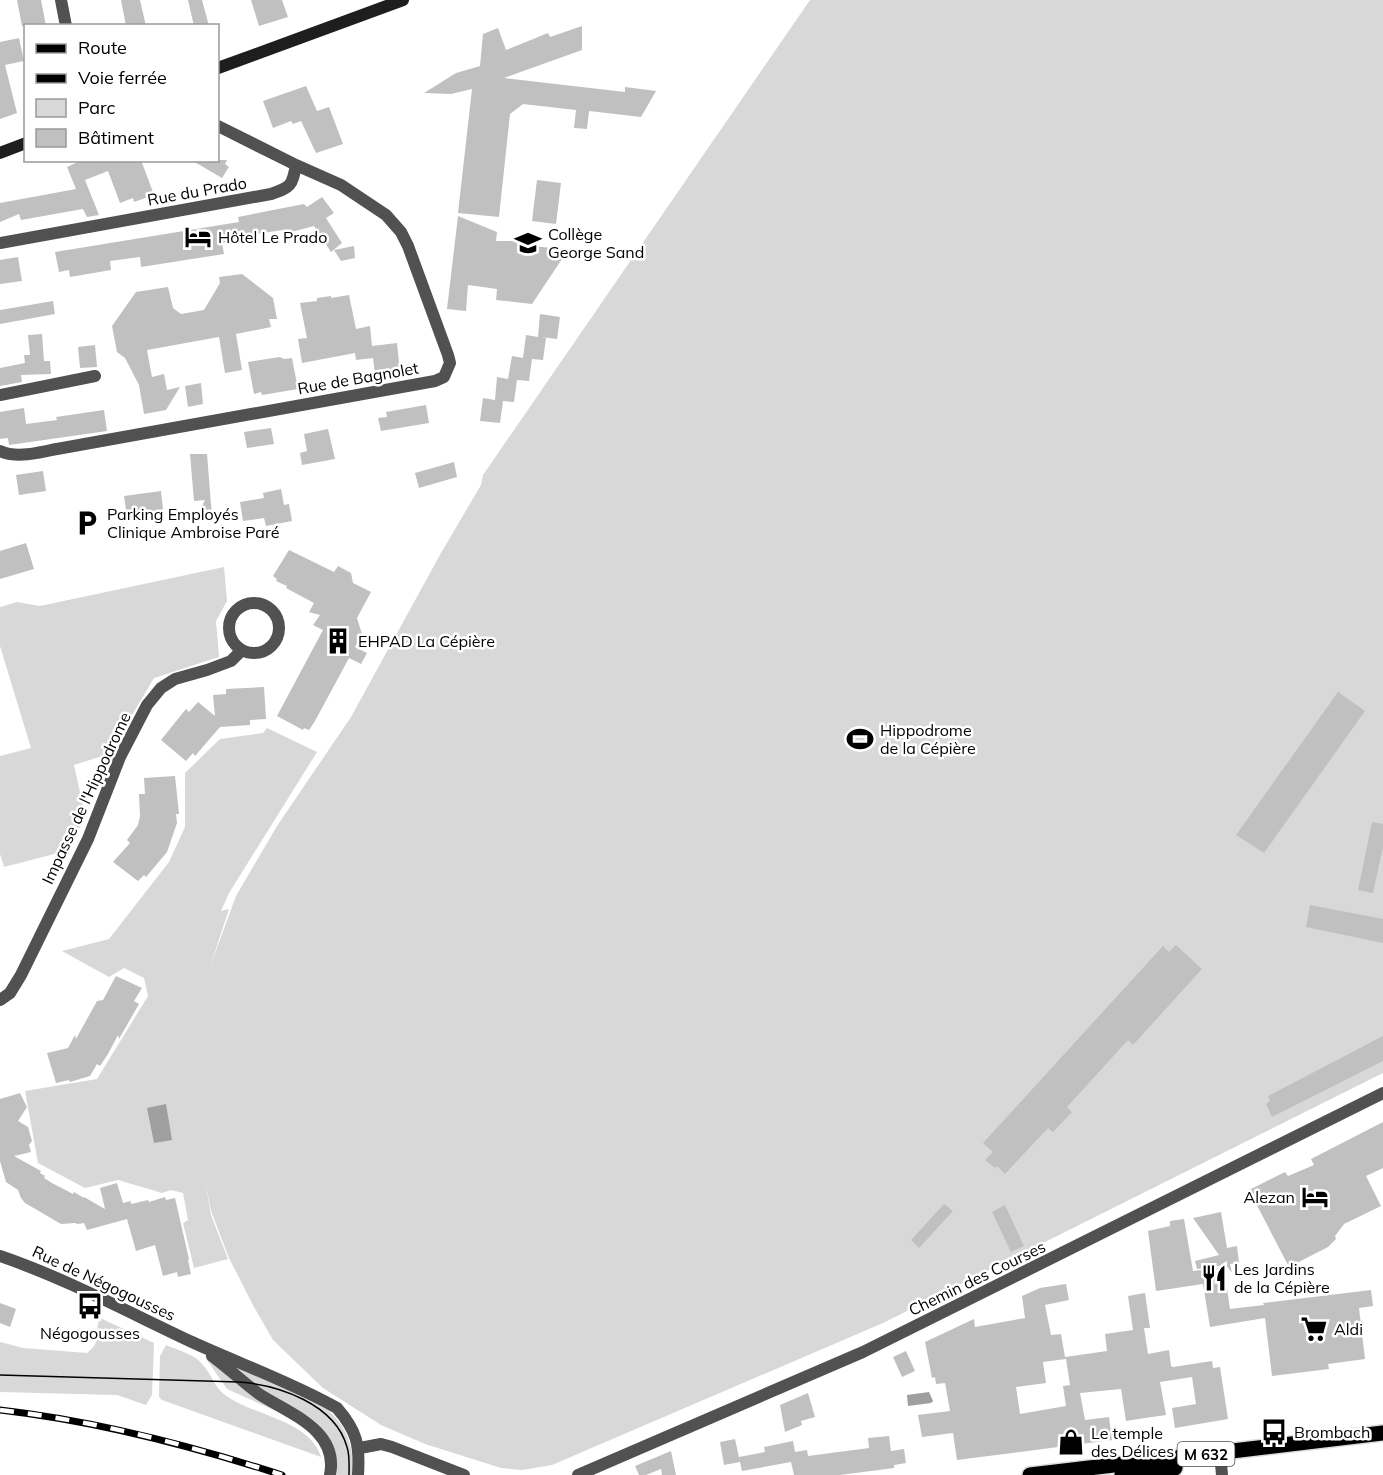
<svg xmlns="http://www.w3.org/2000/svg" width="1383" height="1475" viewBox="0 0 1383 1475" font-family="Mulish,sans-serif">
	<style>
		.green { fill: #d8d8d8 }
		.water { fill: #9f9f9f }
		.building { fill: #c0c0c0; fill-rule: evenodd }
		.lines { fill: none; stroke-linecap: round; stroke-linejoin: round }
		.primary-casing { stroke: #dbdbdb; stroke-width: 18 }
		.street { stroke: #515151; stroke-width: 12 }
		.secondary { stroke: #1e1e1e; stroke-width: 12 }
		.primary { stroke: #000; stroke-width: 15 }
		.tram { stroke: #000; stroke-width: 1.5 }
		.rail-casing { stroke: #000; stroke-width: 7 }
		.rail { stroke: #fff; stroke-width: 4.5; stroke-dasharray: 14; stroke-linecap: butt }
		.labels { text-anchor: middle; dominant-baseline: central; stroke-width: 5; stroke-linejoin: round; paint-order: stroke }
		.shield { fill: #fff; stroke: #4c4c4c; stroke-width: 1.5 }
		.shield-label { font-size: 15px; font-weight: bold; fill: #000 }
		.street-label { font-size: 16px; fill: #000; stroke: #fff }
		.poi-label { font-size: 16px; fill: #000; stroke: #fff; text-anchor: start }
	</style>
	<rect width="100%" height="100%" fill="#fff"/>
	<path class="green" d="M810,0H1383V1073L883,1323L552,1465L522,1470L501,1468L425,1444L381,1425L323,1388L273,1340L254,1307L229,1258L211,1211L205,1180L211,1215L228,1259L194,1268L183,1223L188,1220L183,1193L171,1190L162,1193L118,1180L85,1188L38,1163L25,1091L97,1079L148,996L144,978L124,968L109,977L62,951L109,939L169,862L185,827V773L220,739L263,733L267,728L317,752L229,893L221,911L229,909L210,967L236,896L277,826L351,717L441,553L481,485L483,475Z
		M224,567L227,601L216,621L219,657L154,678L109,754L74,765L85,815L70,850L4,867L0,854V756L31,748L0,646V607L17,602L40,606Z
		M100,1318L154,1343L152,1395L146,1405L117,1395L0,1392V1342L23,1348L87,1353C104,1340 93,1333 100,1318Z
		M166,1345C178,1350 196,1355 203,1365C212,1375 214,1387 225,1395C253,1416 310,1420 321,1457L162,1400L159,1397L160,1356Z
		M205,1357L278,1412L227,1389Z
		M223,1358L328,1410C348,1428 354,1448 353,1475H337C338,1445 327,1425 299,1412C291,1408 281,1405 274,1400C256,1387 240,1372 223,1358Z"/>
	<path class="water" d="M166,1104L172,1140L154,1143L147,1108Z
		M929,1392L933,1401L931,1403L908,1406L907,1395Z"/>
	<path class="building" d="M17,0H41L46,26H22Z
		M121,0H140L146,26H126Z
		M188,0H202L209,26H194Z
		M251,0H282L288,17L259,26Z
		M582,26V50L504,78L625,92V87L656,91L641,117L589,111L587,129L574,128L576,110L523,104L510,114L499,217L458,213L472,89L451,94L424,93L456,73L480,66L483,34L498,28L506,50L548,33L550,37Z
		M19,38L24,61L5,65L17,113L0,119V42Z
		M306,86L317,111L329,107L343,144L316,153L301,121L293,124L291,121L273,128L263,101Z
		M82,160H141L154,195L134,202L133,198L120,203L108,171L85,180L99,215L87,217L83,209L21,220L19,214L0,222V203L76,189L67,167Z
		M191,160H227L225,164L229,167L222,178Z
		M537,180L561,183L556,224L532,221Z
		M322,197L334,213L326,218L342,243L331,252L314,226L284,234L283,230L242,236V239L222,243L224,254L141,267L140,257L110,261L111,270L70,277L69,270L59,272L55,252L239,222L238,217L304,204L307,207Z
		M458,216L497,232L496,241H517L525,245L568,250L532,304L496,300L497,289L468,285L466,311L447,309Z
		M354,246L355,258L341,261L334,250Z
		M18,257L22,281L0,284V260Z
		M242,274L273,298L277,319H269L271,327L236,334L242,370L225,373L219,337L147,350L152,377L164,374L167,390L180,387L166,410L144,414L139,385L125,358L117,352L112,326L136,292L168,287L173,308L181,314L204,310L220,283L219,277Z
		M349,295L356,329L370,326L372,346L397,343L400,372L375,375L373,358L356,360L355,353L302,363L298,339L307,338L300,303L317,301V298L331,296V298Z
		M53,301L55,314L0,324V310Z
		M540,314L560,317L557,339L541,337L546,338L543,360L532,359L529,381L517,380L514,402L503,401L500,423L480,421L483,398L495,400L497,377L508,379L512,356L523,358L526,335L538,337Z
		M42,334L44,361H50L51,374L21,375L22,382L0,386V368L25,363L24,355H30L28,335Z
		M95,345L97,367L80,368L78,347Z
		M280,357L284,359L292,358L298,389L262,395L261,392L254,394L248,362Z
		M201,383L203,404L188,407L185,386Z
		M426,405L429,423L381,431L378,418L387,417L386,412Z
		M24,408L26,424L57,420L56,417L104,410L107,431L9,445L8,438L0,439V412Z
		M271,428L274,444L247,448L244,432Z
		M328,429L335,459L302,465L300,453L307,451L304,434Z
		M190,454H207L212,517L196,518L205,500L194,501Z
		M454,462L457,477L419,488L415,473Z
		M43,471L46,491L19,495L16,475Z
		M281,489L284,505L289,504L292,521L266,526L264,518L243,521L240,502L264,498L263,493Z
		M161,491L163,510L127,516L124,496Z
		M26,543L34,569L0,579V551Z
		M289,550L334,572L338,566L351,573L353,583L371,592L357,618L362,634L355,647L367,653L361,664L349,658L315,721L309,730L304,728L303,730L277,716L323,630L313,625L320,615L309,612L314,603L286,588L287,586L276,581L277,579L273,576Z
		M264,687L266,719L250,720V725L220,727L195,756L193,753L186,761L161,740L186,709L189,712L198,702L215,716L213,695L226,694V689Z
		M1338,692L1365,711L1264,853L1236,835Z
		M175,776L179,814H176L177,823L167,852L146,877L144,875L138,881L113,862L130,843L127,840L138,825L140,816L139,794H145L144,778Z
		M1372,822L1383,824V847L1373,893L1358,890Z
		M1310,905L1383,919V943L1306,927Z
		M1176,945L1202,969L1133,1045L1128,1040L1067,1107L1072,1112L1053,1132L1048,1128L1005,1174L997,1166L995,1168L985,1160L993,1152L983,1143L1163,946L1169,952Z
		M116,976L142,988L134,1001L139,1004L119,1039L118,1035L108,1054L100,1066L97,1064L90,1076L70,1082L69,1080L56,1083L47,1053L68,1048L75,1035L76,1039L97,1001L103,1000Z
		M1383,1036V1061L1272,1117L1266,1104L1270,1101L1268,1096Z
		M20,1093L27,1107L18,1121L28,1127L32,1141L29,1145L31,1152L14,1156L41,1171L40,1173L45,1176L44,1178L52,1183L73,1194L74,1192L84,1198V1197L105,1209L100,1188L117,1183L123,1203L131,1201V1204L148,1200L149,1202L165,1197L166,1200L175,1198L189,1259L188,1260L191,1274L178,1277L177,1272L163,1276L155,1245L136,1251L127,1219L87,1230L84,1223L78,1224L75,1223L61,1224L25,1203L21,1198L18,1190L6,1182L0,1161V1099Z
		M1383,1122V1168L1366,1176L1381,1206L1344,1224L1335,1236L1336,1239L1328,1247L1289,1267L1249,1190L1285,1172L1288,1176L1314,1165L1311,1159Z
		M944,1204L953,1211L919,1248L911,1240Z
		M1005,1205L1024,1246L1011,1252L992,1212Z
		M1221,1212L1227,1248L1237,1246L1239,1263L1230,1264L1232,1273L1226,1265L1197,1269L1195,1261L1219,1255L1193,1218Z
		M1184,1219L1193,1271L1224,1267L1230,1309L1264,1305L1263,1303L1371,1290L1373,1306L1359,1308L1365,1359L1328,1364L1329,1369L1272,1376L1265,1318L1210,1327L1203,1284L1156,1291L1148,1231L1170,1226V1221Z
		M1066,1284L1069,1300L1045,1305L1051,1335L1061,1334L1065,1357L1107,1351L1105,1334L1133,1330L1128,1296L1145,1293L1150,1328H1144L1148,1354L1169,1350L1171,1366L1173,1367L1212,1361L1213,1368L1220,1367L1228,1419L1175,1428L1172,1408L1196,1404L1192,1377L1160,1382L1166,1415L1145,1418L1126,1421L1121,1389L1080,1393L1085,1420L1109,1417L1112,1440L957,1460L953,1433L922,1437L918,1415L950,1411L945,1383L936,1384L935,1377L932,1378L925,1342L974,1319L975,1327L1025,1318L1022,1296L1040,1288ZM1066,1359L1070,1385L1063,1386L1066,1406L1020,1414L1016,1387L1046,1383L1043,1362Z
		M0,1303L16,1309L10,1327L0,1323Z
		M906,1351L915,1371L902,1377L893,1357Z
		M808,1393L815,1417L801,1421L802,1425L785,1432L780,1405Z
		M889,1436L891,1451L904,1449L906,1463L894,1465V1468L840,1475H794L791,1462L742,1471L739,1457L765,1452L764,1447L793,1441L795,1452L807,1450L808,1456L869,1448L868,1438Z
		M735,1439L740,1462L724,1465L720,1442Z
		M671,1451L676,1475H662L661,1469L646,1475H639L635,1466Z"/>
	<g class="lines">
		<g class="primary-casing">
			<path id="primary" d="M1030,1475L1383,1433
				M1122,1475L1175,1468"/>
		</g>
		<path class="street" d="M61,0L66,26
			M0,243L271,194C291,187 292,186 296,165L218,126
			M0,395L95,376
			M0,451C18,459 39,452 57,449L435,381L444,377L450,363L448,355L408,246L401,232L386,215L341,185L296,165
			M229 628a25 25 0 1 1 50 0a25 25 0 1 1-50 0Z
			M0,1000L10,993L21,975L88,839L120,757L147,705L161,688L175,679L207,670L231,661L241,651
			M0,1256C67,1279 128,1312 192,1342C240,1364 291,1382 337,1408C357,1431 360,1445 358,1475
			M212,1356C228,1368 243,1382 259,1394C290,1414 339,1430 330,1475
			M360,1448L381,1444L392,1447L464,1475
			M1220,1453L1222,1475
			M578,1475L863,1352L1383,1093"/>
		<path class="secondary" d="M218,68L403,0
			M0,153L26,143"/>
		<use href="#primary" class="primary"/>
		<path class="tram" d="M0,1375L239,1382C279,1385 335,1404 347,1447C350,1456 349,1466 349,1475"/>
		<g class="rail-casing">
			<path id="rail" d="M0,1410C97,1421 189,1445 282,1475"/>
		</g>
		<use href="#rail" class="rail"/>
	</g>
	<defs>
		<g id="hotel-bare" transform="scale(2.07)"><path d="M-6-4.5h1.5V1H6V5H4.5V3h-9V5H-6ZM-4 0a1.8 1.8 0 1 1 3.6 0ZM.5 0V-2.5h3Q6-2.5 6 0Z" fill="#000" stroke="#fff" stroke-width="2.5" paint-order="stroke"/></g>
		<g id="school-bare" transform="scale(2.07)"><path d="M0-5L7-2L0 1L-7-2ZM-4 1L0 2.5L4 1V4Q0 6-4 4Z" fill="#000" stroke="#fff" stroke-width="2.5" paint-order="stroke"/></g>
		<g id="parking-bare" transform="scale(2.07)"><path d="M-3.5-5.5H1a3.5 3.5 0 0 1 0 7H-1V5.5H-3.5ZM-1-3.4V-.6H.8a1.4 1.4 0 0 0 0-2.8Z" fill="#000" stroke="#fff" stroke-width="2.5" paint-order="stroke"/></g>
		<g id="building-bare" transform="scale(2.07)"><path d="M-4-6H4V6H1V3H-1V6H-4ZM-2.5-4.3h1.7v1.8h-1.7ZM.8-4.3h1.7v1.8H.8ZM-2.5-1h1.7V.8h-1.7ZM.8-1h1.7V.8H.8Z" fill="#000" stroke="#fff" stroke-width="2.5" paint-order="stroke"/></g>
		<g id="stadium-bare" transform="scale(2.07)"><path d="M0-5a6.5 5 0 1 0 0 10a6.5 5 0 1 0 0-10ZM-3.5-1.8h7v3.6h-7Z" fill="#000" stroke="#fff" stroke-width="2.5" paint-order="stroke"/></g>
		<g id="restaurant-bare" transform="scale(2.07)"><path d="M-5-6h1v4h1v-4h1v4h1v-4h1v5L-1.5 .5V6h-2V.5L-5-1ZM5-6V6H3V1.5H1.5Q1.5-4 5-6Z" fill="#000" stroke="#fff" stroke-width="2.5" paint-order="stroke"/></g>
		<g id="bus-bare" transform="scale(2.07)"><path d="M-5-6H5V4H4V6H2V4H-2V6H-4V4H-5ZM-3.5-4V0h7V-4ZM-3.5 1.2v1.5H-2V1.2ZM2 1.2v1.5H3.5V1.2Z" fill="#000" stroke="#fff" stroke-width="2.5" paint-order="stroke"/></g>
		<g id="supermarket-bare" transform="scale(2.07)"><path d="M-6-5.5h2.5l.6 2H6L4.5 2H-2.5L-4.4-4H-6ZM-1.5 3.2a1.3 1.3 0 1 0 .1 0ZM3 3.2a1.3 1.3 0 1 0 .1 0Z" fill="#000" stroke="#fff" stroke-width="2.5" paint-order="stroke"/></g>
		<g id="shop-bare" transform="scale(2.07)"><path d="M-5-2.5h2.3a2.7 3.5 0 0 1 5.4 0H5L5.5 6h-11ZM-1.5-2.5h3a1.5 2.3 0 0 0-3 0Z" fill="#000" stroke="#fff" stroke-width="2.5" paint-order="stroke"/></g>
	</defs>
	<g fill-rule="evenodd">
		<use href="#hotel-bare" x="198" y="237"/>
		<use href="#school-bare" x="528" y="243"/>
		<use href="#parking-bare" x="87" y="523"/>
		<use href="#building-bare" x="338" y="641"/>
		<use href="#stadium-bare" x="860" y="739"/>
		<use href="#hotel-bare" x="1315" y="1197"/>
		<use href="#restaurant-bare" x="1214" y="1278"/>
		<use href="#bus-bare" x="90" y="1306"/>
		<use href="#supermarket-bare" x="1314" y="1329"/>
		<use href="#bus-bare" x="1274" y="1432"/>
		<use href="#shop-bare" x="1071" y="1442"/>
	</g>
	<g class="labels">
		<rect class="shield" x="1177.5" y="1442" width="57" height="24" rx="4.5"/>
		<g class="shield-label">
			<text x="1206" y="1454">M 632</text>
		</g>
		<g class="street-label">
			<text transform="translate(197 191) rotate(-10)">Rue du Prado</text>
			<text transform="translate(358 378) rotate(-10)">Rue de Bagnolet</text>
			<text transform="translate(86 798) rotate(-65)">Impasse de l'Hippodrome</text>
			<text transform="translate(977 1278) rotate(-26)">Chemin des Courses</text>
			<text transform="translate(104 1283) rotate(25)">Rue de Négogousses</text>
		</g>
		<g class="poi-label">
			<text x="548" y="234">Collège<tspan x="548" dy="18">George Sand</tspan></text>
			<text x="218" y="237">Hôtel Le Prado</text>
			<text x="107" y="514">Parking Employés<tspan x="107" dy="18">Clinique Ambroise Paré</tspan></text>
			<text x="358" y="641">EHPAD La Cépière</text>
			<text x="880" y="730">Hippodrome<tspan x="880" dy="18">de la Cépière</tspan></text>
			<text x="1295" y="1197" text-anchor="end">Alezan</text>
			<text x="1234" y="1269">Les Jardins<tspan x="1234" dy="18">de la Cépière</tspan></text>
			<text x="1334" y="1329">Aldi</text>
			<text x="90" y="1333" text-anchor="middle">Négogousses</text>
			<text x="1294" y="1432">Brombach</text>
			<text x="1091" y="1433">Le temple<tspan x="1091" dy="18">des Délices</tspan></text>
		</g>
	</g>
	<rect x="24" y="24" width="195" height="138" fill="#ffffff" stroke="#999999" stroke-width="1.5"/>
	<rect x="36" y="44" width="30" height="9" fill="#000000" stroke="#999999" stroke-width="1.5"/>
	<text x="78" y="54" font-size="18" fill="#000000">Route</text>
	<rect x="36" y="74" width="30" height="9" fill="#000000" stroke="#999999" stroke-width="1.5"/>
	<text x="78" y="84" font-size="18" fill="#000000">Voie ferrée</text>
	<rect x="36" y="99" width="30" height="18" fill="#d8d8d8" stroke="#999999" stroke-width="1.5"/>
	<text x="78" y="114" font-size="18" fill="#000000">Parc</text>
	<rect x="36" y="129" width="30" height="18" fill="#c0c0c0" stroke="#999999" stroke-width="1.5"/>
	<text x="78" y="144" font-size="18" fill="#000000">Bâtiment</text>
</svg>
